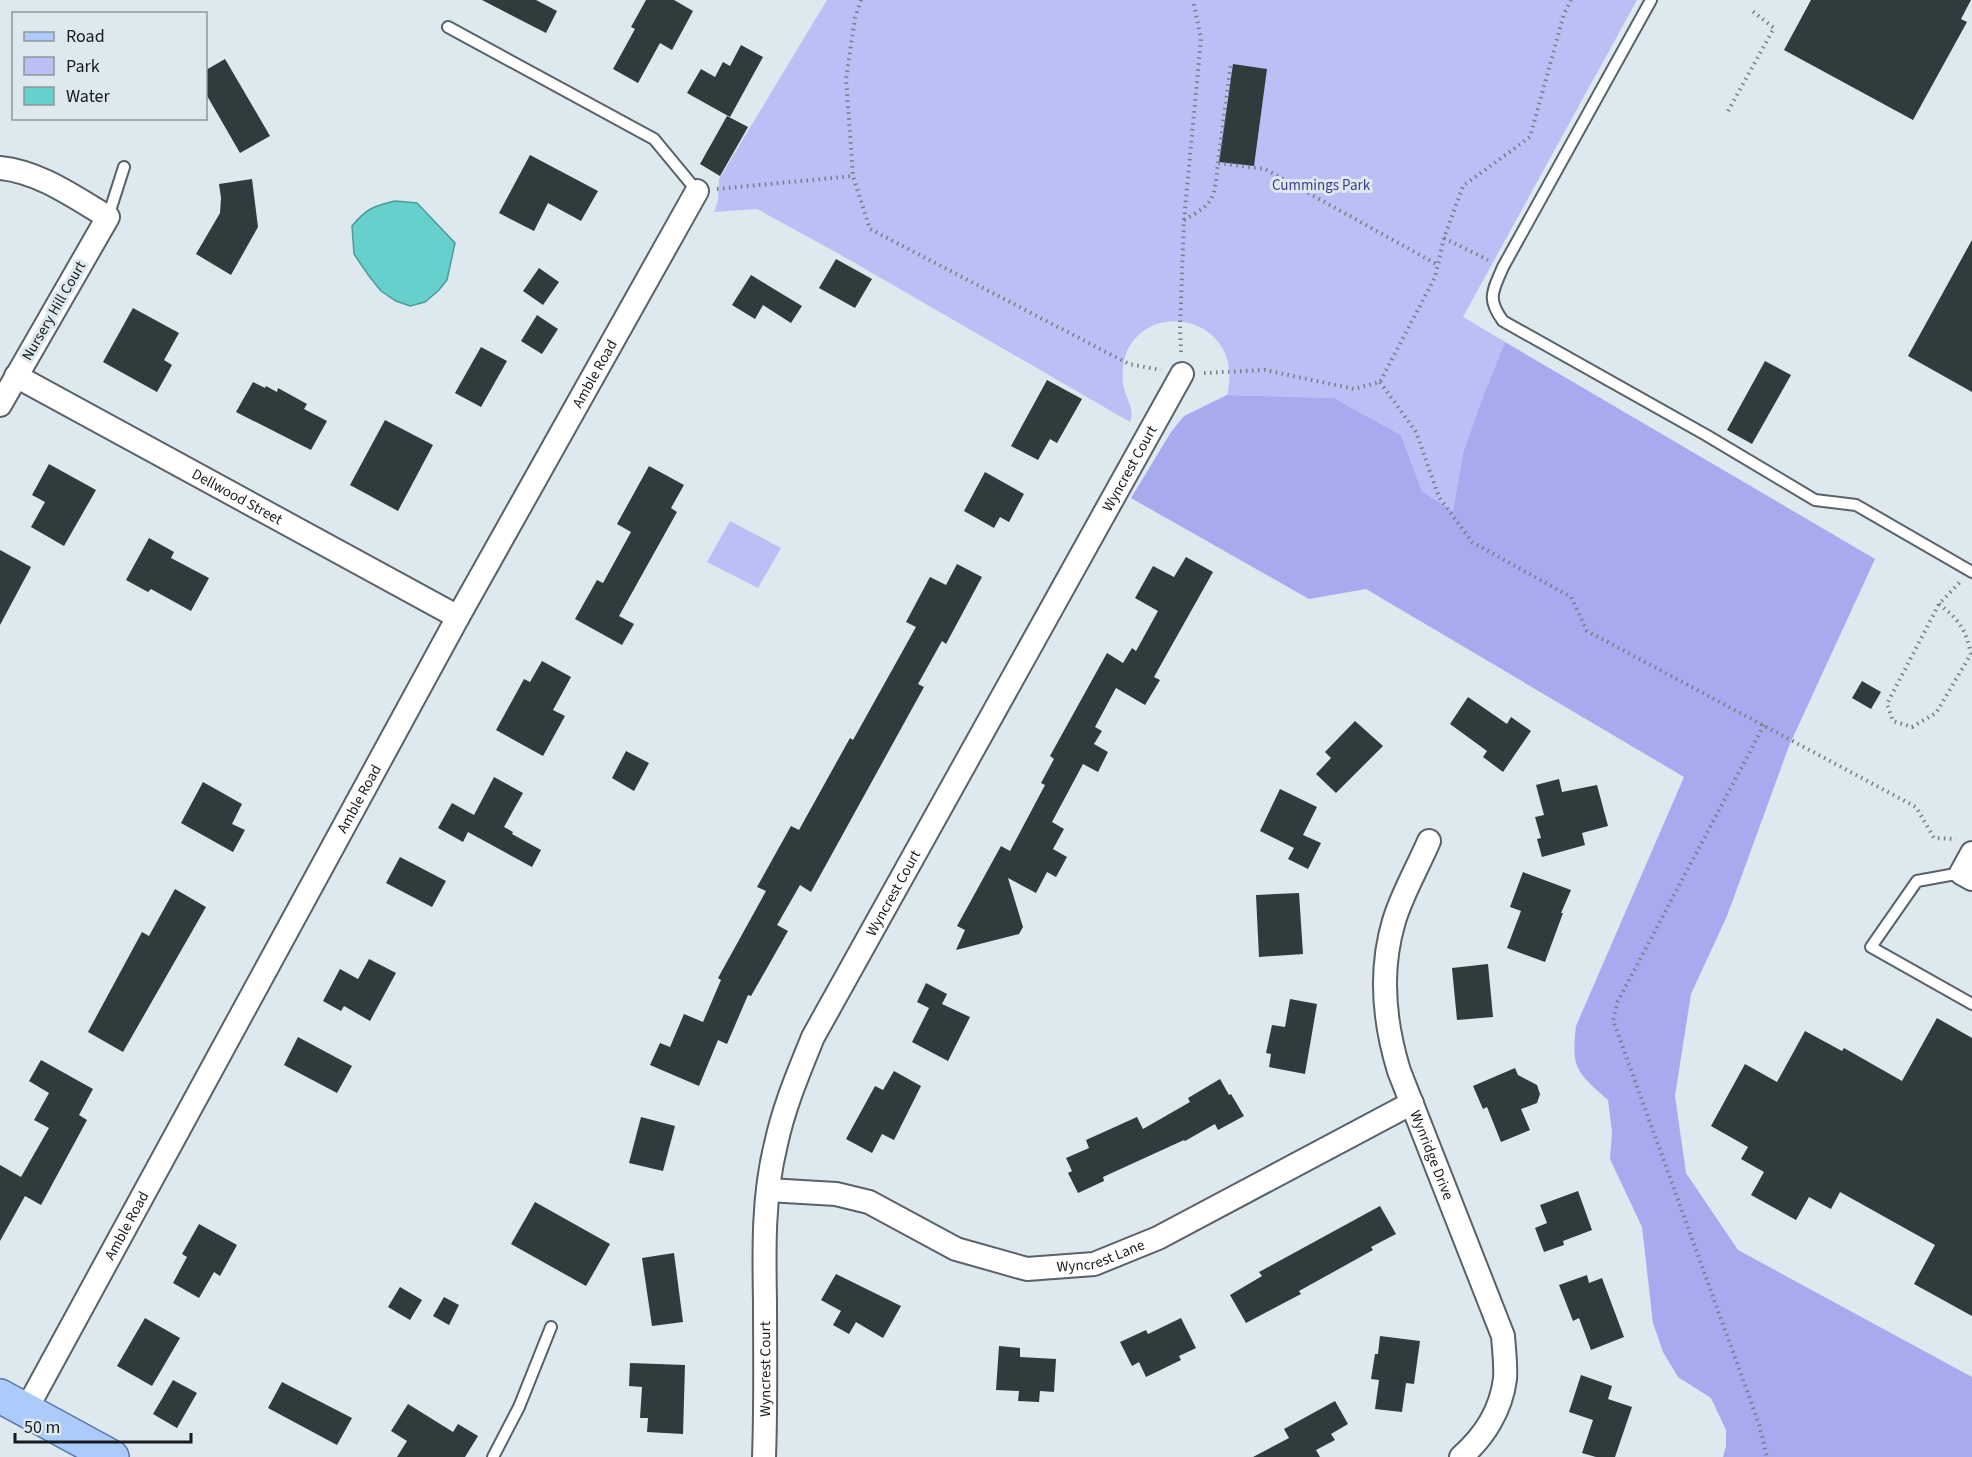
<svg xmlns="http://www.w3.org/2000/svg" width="1972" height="1457" viewBox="0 0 1972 1457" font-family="'Source Sans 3',sans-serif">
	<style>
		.green { fill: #bcbff5 }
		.forest { fill: #a8aaf0 }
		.water { fill: #65d0cc; stroke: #4e9a98; stroke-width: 1.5 }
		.building { fill: #303b3d }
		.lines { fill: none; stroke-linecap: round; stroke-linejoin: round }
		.service-casing { stroke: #596268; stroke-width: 14 }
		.minor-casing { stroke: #596268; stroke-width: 26 }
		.primary-casing { stroke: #5677ab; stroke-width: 36 }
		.path { stroke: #777e83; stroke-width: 4; stroke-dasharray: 1.5 4.5; stroke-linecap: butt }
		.service { stroke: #fff; stroke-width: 10 }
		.minor { stroke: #fff; stroke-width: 22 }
		.primary { stroke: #adcbfa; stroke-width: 33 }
		.labels { text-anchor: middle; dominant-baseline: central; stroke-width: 6; stroke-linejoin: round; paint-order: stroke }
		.park-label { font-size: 15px; fill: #423c8d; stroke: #dee8ef }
		.street-label { font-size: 15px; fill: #181c1e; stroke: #dee8ef }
	</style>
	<rect width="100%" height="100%" fill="#dee8ef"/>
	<path class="green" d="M827,0H1637L1463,317L1505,342L1482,399L1463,453L1453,511L1422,491L1401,435L1334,398L1227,395C1246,321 1153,296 1127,351C1123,361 1121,377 1124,388C1127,401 1135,409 1130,422L841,255L757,209L714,212L718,201L719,179Z
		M730,521L781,548L758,588L707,562Z"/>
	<path class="forest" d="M1505,342L1875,559L1789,746L1727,916L1691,994L1675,1096L1686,1173L1738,1250L1972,1377V1457H1723L1726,1446V1430L1711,1398L1678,1377L1663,1352L1653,1323L1642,1227L1610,1159L1612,1132L1608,1100C1577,1072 1571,1070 1576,1026L1684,777L1366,589L1309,599L1131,498L1171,432L1184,416L1227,395L1334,398L1401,435L1422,491L1453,511L1463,453L1482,399Z"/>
	<path class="water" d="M395,201L417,203L455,243L447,280L439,290L425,302L410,306L396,301L381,291L369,276L354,254L352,226C366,209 373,206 395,201Z"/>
	<path class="building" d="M482,0H536L557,11L546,33Z
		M646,0H674L693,11L672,50L660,43L638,83L613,69L635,29L631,27Z
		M1811,0H1971L1961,19L1967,22L1913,120L1784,50Z
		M741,45L763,57L730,117L687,93L701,69L715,77L723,62L730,66Z
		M225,59L270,136L240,153L206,94V70Z
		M1233,64L1267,69L1254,166L1219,162Z
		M727,116L748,127L720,176L700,164Z
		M530,155L598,191L581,221L548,203L534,231L499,213Z
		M252,179L258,227L231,275L196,254L220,213L221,198L219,184Z
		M1972,240V392L1908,356Z
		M836,259L872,279L855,308L819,288Z
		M539,268L559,282L543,305L523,291Z
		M751,275L802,306L791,323L763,305L755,319L732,305Z
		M133,308L179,333L164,360L172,365L157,392L103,362Z
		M537,315L558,329L542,354L521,341Z
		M481,347L507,361L481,407L455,393Z
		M1765,361L1791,375L1752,444L1727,430Z
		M1047,380L1082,399L1057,443L1050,439L1038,460L1011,446Z
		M253,382L265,388L266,386L277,392L278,388L307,404L304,409L327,421L311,450L236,412Z
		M385,420L433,445L398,511L350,485Z
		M49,464L96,490L64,546L31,527L45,502L32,495Z
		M649,466L684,485L671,508L677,512L619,616L634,624L622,645L575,619L597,580L603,583L631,532L617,524Z
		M985,472L1024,494L1009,522L1000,517L994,528L964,511Z
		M149,538L174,552L171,558L209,578L191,611L151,589L148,592L126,580Z
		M0,550L31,567L0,625Z
		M1186,557L1213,572L1154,677L1160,680L1145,705L1116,688L1095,727L1102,731L1094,744L1108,752L1098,772L1083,764L1052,822L1064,829L1053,849L1067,857L1056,877L1047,872L1036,893L1008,878L1023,927L1019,934L956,950L965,930L957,926L1001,846L1010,851L1045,785L1041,783L1054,759L1050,756L1107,653L1123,663L1132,648L1136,651L1158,611L1135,598L1153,566L1174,577Z
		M957,564L982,577L946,644L942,641L918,684L924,687L811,892L800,885L777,925L788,931L751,996L748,995L727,1044L718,1040L699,1086L650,1065L660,1043L670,1047L684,1014L703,1022L721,980L718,978L766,891L757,887L791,826L799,830L850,738L853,740L916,627L906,622L930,577L946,585Z
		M542,661L571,677L553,710L565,716L543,756L496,730L524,679L530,682Z
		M1862,681L1881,692L1871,709L1852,698Z
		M1468,697L1507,724L1511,717L1531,731L1503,772L1483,757L1487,751L1450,724Z
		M1355,721L1383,746L1336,793L1316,774L1331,758L1325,752Z
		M626,751L649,763L634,791L612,778Z
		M494,777L523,793L504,827L513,832L512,834L541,850L532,867L468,832L463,842L438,828L452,803L474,815Z
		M1559,779L1562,792L1597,785L1608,826L1582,833L1585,845L1542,857L1537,839L1541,838L1535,817L1544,815L1536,785Z
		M203,782L242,804L232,824L245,830L233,852L181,823Z
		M1280,789L1317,807L1303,835L1321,843L1308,869L1288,859L1294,848L1260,831Z
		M400,857L446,881L432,907L386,883Z
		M1523,872L1571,890L1561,913H1563L1545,962L1507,948L1521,911L1510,907Z
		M175,889L206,907L123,1052L88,1032L142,932L149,936Z
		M1299,893L1303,954L1259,957L1256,895Z
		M369,959L396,973L370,1021L344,1006L341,1011L323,1001L340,969L358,979Z
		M1488,964L1493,1017L1457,1020L1452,968Z
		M926,983L947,994L942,1004L970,1017L948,1061L912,1042L929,1008L917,1002Z
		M1290,999L1317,1004L1305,1074L1269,1067L1271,1054L1266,1053L1272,1025L1285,1027Z
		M1937,1018L1972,1038V1316L1914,1284L1935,1245L1840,1192L1831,1209L1809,1197L1796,1220L1751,1195L1764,1172L1741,1159L1748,1147L1711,1126L1745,1064L1777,1082L1805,1031L1842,1051L1844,1048L1902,1081Z
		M298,1037L352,1066L337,1093L284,1065Z
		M41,1060L93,1089L79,1115L87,1120L41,1205L25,1196L0,1241V1165L21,1177L49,1128L34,1120L49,1093L29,1081Z
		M1515,1068L1518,1075L1537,1085L1540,1094L1537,1103L1521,1109L1530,1130L1501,1142L1487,1107L1483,1109L1473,1086Z
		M894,1071L921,1086L894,1140L882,1134L872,1153L846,1139L875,1086L883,1090Z
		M1220,1079L1229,1095L1231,1094L1244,1116L1218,1130L1215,1124L1185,1141L1184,1140L1103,1177L1104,1181L1078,1193L1068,1173L1072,1171L1066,1158L1089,1148L1086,1140L1137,1117L1143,1129L1190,1102L1188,1098Z
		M641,1117L675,1126L663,1171L629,1163Z
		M1578,1191L1592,1230L1563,1241L1564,1245L1544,1252L1535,1228L1547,1223L1540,1205Z
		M535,1202L610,1244L586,1286L511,1244Z
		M1380,1206L1396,1234L1371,1247L1373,1250L1299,1291L1301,1294L1246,1323L1230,1295L1262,1276L1259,1272Z
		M199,1224L237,1245L220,1276L214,1272L199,1298L173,1283L187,1257L182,1254Z
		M674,1253L683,1322L652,1326L642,1258Z
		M836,1274L901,1306L883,1338L856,1322L849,1334L833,1325L841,1311L821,1300Z
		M1587,1275L1589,1283L1602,1278L1624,1337L1591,1350L1579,1318L1573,1321L1559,1285Z
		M400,1287L422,1300L410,1320L388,1307Z
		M444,1297L459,1305L449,1325L433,1316Z
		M145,1318L180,1338L152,1386L117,1366Z
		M1181,1318L1196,1348L1179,1356L1181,1360L1146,1377L1139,1362L1132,1366L1120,1342L1146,1330L1148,1334Z
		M1380,1336L1420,1341L1414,1384L1406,1383L1402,1412L1375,1409L1379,1380L1371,1379L1375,1354H1378Z
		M999,1346L1020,1348V1357L1056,1359L1054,1392L1040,1391L1039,1402L1018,1401L1019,1391L996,1390Z
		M630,1363L685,1365L683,1434L647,1432L648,1418H640L642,1387L629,1386Z
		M1581,1375L1612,1386L1608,1399L1632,1407L1615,1457H1596L1582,1453L1593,1420L1569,1412Z
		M173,1380L197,1393L177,1428L153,1414Z
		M282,1382L352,1418L337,1445L268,1408Z
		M1335,1401L1348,1424L1331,1434L1335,1440L1316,1450L1320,1457H1253L1289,1438L1284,1429Z
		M408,1404L453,1432L458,1424L478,1436L465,1457H397L407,1441L391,1431Z"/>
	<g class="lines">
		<g class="service-casing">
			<path id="service" d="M1651,0L1503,267C1493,291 1486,298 1503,321L1706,435L1815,500L1856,505L1972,572
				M448,27L654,139L697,191
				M108,217L124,167
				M1961,873L1917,881L1871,947L1972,1004
				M493,1457L519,1407L551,1327"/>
		</g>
		<g class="minor-casing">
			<g id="minor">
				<path d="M0,168C40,172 74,197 108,217L0,405"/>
				<path id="s1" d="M16,376L458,617"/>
				<path id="s2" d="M1429,841C1418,867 1402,894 1394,921C1379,971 1384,1022 1399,1071L1503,1336C1504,1350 1506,1365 1505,1379C1501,1410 1484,1437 1461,1457"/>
				<path d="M1972,853L1961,873L1972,879"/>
				<path id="s3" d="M768,1190L836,1194L869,1202L956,1249L1027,1269L1094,1264L1158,1238L1412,1103"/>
				<path id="s4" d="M26,1410L458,617L697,191"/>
				<path id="s5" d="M764,1457C766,1405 765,1354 765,1302C764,1249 763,1196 776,1144C784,1106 799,1072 813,1037L1182,374"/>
			</g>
		</g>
		<g class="primary-casing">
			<path id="primary" d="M0,1396L112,1457"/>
		</g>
		<path class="path" d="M861,0L855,18L846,79L853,176L870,229L1129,364L1161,370
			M1728,111L1774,28L1751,10
			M1218,163L1231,63
			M717,189L853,176
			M1184,220C1216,202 1214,199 1218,163L1265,169L1438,265
			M1444,238L1488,260
			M1181,352L1180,328L1184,220L1201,39L1193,0
			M1204,373L1265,370L1354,389L1380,382L1435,277L1444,238L1463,186L1530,137L1564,14L1571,0
			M1380,382L1416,432L1439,497L1472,542L1571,597L1587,631L1916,807L1934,838L1956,839
			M1939,604C1960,621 1965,628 1971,654L1936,713L1912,727L1893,721L1887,704L1939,604L1960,582
			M1764,725L1618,1001L1613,1020L1759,1424L1767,1457"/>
		<use href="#service" class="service"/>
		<use href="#minor" class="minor"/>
		<use href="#primary" class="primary"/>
	</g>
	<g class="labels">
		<g class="park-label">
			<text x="1321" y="185">Cummings Park</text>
		</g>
		<g class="street-label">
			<text transform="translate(54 311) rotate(-60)">Nursery Hill Court</text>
			<text stroke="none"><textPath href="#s4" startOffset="1182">Amble Road</textPath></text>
			<text stroke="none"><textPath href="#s5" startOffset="1078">Wyncrest Court</textPath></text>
			<text stroke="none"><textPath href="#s1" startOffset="252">Dellwood Street</textPath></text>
			<text stroke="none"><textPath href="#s4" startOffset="696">Amble Road</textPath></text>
			<text stroke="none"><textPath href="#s5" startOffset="592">Wyncrest Court</textPath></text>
			<text stroke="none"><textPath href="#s2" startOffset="330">Wynridge Drive</textPath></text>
			<text stroke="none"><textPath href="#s4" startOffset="210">Amble Road</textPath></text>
			<text stroke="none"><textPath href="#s3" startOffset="350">Wyncrest Lane</textPath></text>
			<text stroke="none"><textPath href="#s5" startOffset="88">Wyncrest Court</textPath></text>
		</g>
	</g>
	<rect x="12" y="12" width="195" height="108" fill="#dee8ef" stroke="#8f969b" stroke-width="1.5"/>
	<rect x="24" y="32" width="30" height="9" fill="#adcbfa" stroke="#8f969b" stroke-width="1.5"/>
	<text x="66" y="42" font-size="18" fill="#181c1e">Road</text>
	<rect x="24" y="57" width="30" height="18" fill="#bcbff5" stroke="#8f969b" stroke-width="1.5"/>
	<text x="66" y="72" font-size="18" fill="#181c1e">Park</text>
	<rect x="24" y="87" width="30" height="18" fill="#65d0cc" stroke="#8f969b" stroke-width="1.5"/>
	<text x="66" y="102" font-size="18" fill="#181c1e">Water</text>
	<path d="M15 1433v9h176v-9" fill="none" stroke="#181c1e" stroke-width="3"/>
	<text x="24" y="1433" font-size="18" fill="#181c1e" stroke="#dee8ef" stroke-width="4.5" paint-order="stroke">50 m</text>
</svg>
